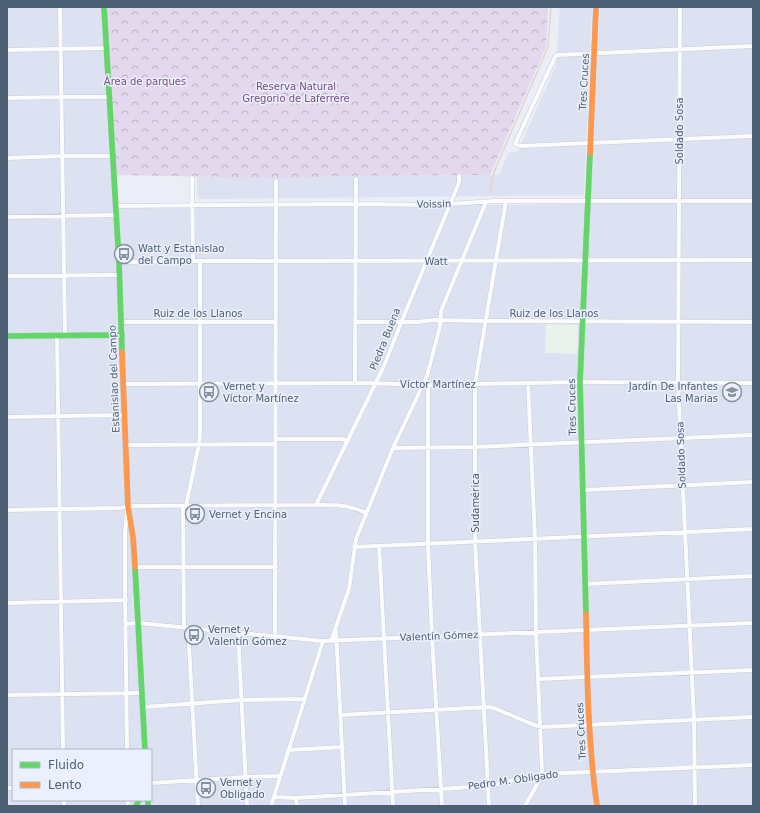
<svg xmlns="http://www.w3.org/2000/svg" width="760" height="813" viewBox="0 0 760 813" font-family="'DejaVu Sans',sans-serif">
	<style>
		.residential { fill: #dce2f1 }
		.education { fill: #e9f3ec }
		.forest { fill: url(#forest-crowns) }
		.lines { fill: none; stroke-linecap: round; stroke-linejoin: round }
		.stream { stroke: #e5d3cd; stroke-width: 1.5 }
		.street-casing { stroke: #c6ccd5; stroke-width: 5 }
		.fast-casing { stroke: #c4cbd4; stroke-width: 6 }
		.slow-casing { stroke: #c4cbd4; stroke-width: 6 }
		.street { stroke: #fcfcfe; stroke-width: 4 }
		.fast { stroke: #63d668; stroke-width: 5.5 }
		.slow { stroke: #ff974d; stroke-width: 5.5 }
		.labels { text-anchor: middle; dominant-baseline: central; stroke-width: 3; stroke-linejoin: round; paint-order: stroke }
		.park-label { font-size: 10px; fill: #7a4c82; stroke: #ecf0fe }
		.street-label { font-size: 10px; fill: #4d5f72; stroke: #ecf0fe }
		.poi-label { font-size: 10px; fill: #4d5f72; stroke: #ecf0fe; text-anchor: start }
	</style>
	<defs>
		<pattern id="forest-crowns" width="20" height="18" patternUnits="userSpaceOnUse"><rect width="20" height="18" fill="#e4d8ee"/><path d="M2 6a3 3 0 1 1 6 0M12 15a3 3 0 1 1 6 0" fill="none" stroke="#bbb2c5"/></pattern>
	</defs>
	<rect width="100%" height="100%" fill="#ebeef6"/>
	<path class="residential" d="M7,7H103L117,208L589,204L600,7H753V806H150L151,750H13V800H146V806H7Z
		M560,7H592L584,195L198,199L197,177L499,175L508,153L518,151L556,65Z"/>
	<path class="education" d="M546,324L578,325L577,354L545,353Z"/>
	<path class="forest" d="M105,7H548L546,47L490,175L341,176L278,178L114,175Z"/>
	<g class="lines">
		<path class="stream" d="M490,192L494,172L548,47L551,7"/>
		<g class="street-casing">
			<path id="street" d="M60,7L65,335
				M680,7L678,384L694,720L695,806
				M753,46L557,55L555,57L515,144L520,146L753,136
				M7,50L107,48
				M7,98L61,97H110
				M7,158L62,156H113
				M192,178L193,261
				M116,206L356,204L434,205L495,201H753
				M7,217L116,215
				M119,262L193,261L753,260
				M7,276L119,275
				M121,322H276
				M356,322H418L433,320L486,321L753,322
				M57,335L63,750
				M355,383L356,179
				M124,384L367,383L426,385L580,382L753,383
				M428,385V544L432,637L442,806
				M7,417L125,415
				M276,439H343L348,441
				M125,445L275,444
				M393,448L475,447L753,435
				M584,490L753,482
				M316,505L384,366L405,313L456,190L459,182V176
				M183,506L184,627
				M186,506L199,444L200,435V261
				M7,510L120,508L133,506L316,505C335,505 348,504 366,513
				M127,511L125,533V590L127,750
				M379,546L393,806
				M354,547L753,529
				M135,567H276
				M586,584L753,576
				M7,603L126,600
				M126,624L138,623L323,641L753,623
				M188,628L198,806
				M336,631L345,806
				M238,633L247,806
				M275,635L276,181
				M331,641L349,589L356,539L393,448L427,376L440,326L441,311L486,202
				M538,679L753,670
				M7,695L142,693
				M143,707L241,700L305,699
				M341,715L488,707L494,708L534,725L543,727L753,717
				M288,750L343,747
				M151,783L246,777L280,776
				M7,788H13
				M274,797L296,798L488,786L542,774L753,765
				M296,798L297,806
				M64,800V806
				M128,800V806
				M271,806L323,641
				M489,806L475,541V384L506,201
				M525,806L539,781L542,771L536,632L535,539L528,383"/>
		</g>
		<g class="fast-casing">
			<path id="fast" d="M104,7L119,262L122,352
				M7,336L122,335
				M135,567L145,750
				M586,614L580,382L590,153
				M148,800V806
				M136,806L139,800"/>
		</g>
		<g class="slow-casing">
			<path id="slow" d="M590,153L596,7
				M122,352L128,507L133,537L135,567
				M586,614C587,678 588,742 597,806"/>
		</g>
		<use href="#street" class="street"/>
		<use href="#fast" class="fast"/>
		<use href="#slow" class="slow"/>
	</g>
	<defs>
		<g id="bus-ring" transform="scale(1)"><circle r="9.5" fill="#ecf0fe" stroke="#8491a0" stroke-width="1.5"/><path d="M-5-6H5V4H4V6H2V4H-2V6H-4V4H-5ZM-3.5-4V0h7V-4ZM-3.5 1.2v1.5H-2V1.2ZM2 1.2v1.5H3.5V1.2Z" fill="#8491a0"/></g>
		<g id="school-ring" transform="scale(1)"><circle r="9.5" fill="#ecf0fe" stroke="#8491a0" stroke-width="1.5"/><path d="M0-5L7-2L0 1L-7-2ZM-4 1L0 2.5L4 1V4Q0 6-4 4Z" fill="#8491a0"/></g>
	</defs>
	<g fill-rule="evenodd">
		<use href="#bus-ring" x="124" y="254"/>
		<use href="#bus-ring" x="209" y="392"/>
		<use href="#school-ring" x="732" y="392"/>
		<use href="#bus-ring" x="195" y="514"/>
		<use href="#bus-ring" x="194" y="635"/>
		<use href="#bus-ring" x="206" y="788"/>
	</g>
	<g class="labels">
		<g class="park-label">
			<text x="145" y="81">Área de parques</text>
			<text x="296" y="86">Reserva Natural<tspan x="296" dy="12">Gregorio de Laferrère</tspan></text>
		</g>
		<g class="street-label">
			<text transform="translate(584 82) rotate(-87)">Tres Cruces</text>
			<text transform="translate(679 131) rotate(-90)">Soldado Sosa</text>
			<text transform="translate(434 204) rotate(-1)">Voissin</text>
			<text x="436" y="261">Watt</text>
			<text x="198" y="313">Ruiz de los Llanos</text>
			<text x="554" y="313">Ruiz de los Llanos</text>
			<text transform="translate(385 339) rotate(-68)">Piedra Buena</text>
			<text transform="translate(114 379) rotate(-92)">Estanislao del Campo</text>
			<text x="438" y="384">Víctor Martínez</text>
			<text transform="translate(572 407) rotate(-91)">Tres Cruces</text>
			<text transform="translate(681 455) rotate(-92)">Soldado Sosa</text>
			<text transform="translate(475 503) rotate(-90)">Sudamérica</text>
			<text transform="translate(439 636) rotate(-2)">Valentín Gómez</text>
			<text transform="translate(581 731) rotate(-93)">Tres Cruces</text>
			<text transform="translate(513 780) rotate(-8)">Pedro M. Obligado</text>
		</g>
		<g class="poi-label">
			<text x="138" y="248">Watt y Estanislao<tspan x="138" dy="12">del Campo</tspan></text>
			<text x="223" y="386">Vernet y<tspan x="223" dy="12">Víctor Martínez</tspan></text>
			<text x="718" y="386" text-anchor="end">Jardín De Infantes<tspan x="718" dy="12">Las Marias</tspan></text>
			<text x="209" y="514">Vernet y Encina</text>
			<text x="208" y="629">Vernet y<tspan x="208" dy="12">Valentín Gómez</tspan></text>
			<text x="220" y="782">Vernet y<tspan x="220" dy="12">Obligado</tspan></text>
		</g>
	</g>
	<rect width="760" height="813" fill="none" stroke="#4d5f72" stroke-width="16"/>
	<rect x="12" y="749" width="140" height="52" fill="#ecf0fe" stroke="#acb6c6"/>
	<rect x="20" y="762" width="20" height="6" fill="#63d668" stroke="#acb6c6"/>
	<text x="48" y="769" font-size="12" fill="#4d5f72">Fluido</text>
	<rect x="20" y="782" width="20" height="6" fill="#ff974d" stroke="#acb6c6"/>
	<text x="48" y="789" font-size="12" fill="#4d5f72">Lento</text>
</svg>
